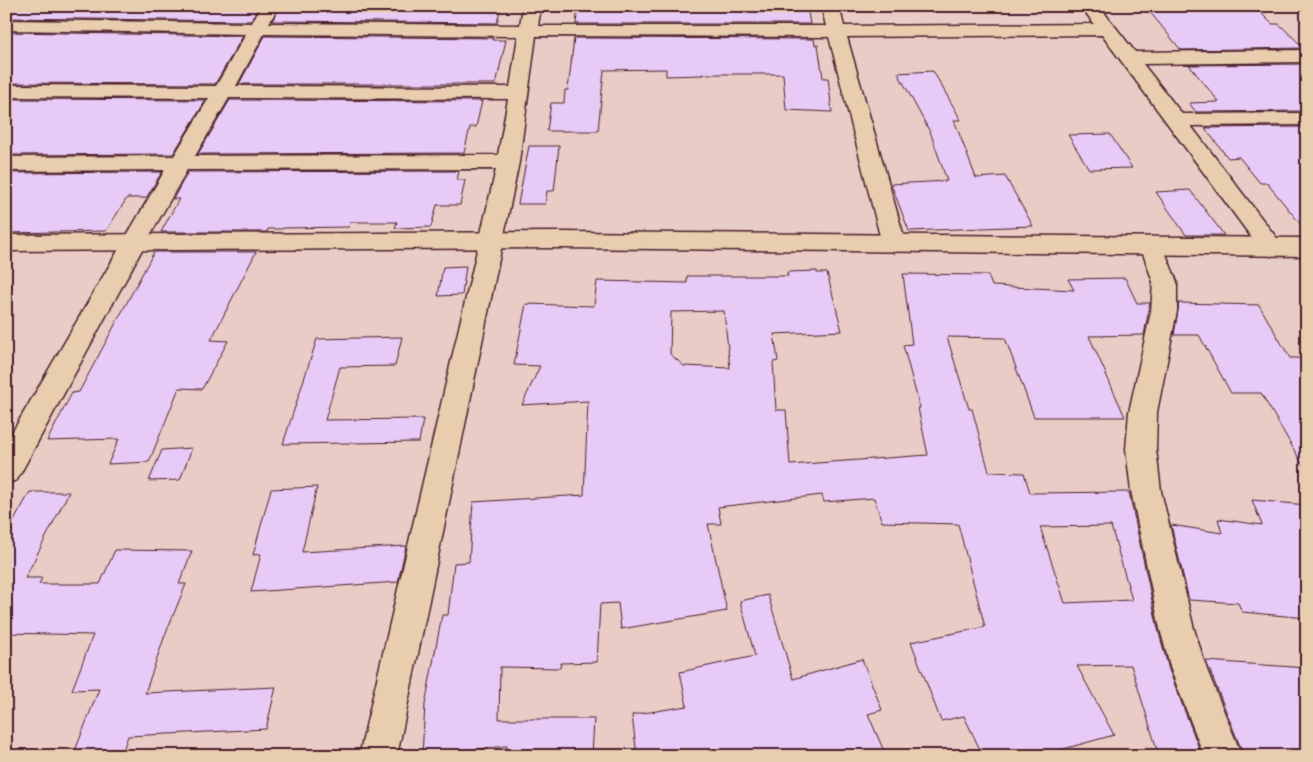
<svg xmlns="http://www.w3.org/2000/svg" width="1313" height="762" viewBox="0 0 1313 762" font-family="Kalam,sans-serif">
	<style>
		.building { fill: #e8caf7; stroke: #4a1f2b; fill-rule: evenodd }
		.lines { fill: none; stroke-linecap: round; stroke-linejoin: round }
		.street-casing { stroke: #4a1f2b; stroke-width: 3 }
		.secondary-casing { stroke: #4a1f2b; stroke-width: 3 }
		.street { fill: #e8cdaf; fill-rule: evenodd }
		.secondary { fill: #e8cdaf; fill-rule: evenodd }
	</style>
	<rect width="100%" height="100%" fill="#e8ccc5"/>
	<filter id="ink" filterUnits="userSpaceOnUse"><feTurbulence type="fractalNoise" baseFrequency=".02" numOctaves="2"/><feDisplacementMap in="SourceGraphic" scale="10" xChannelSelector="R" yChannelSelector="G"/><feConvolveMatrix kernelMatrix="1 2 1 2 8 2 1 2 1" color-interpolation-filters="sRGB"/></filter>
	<g filter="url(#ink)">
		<path class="building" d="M6,6H259L251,21L6,18Z
			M281,6H501L497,23L272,21Z
			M578,6H807L810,24H576Z
			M1145,6H1254L1272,24H1279L1304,48L1181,50Z
			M6,32L243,36L215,84L6,83Z
			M265,36L493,38L492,40H506L496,84H239Z
			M574,38L814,39L815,45H818L823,78H828L832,112L786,110L783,74H702L703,75L666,76V69L604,70L598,131H547L551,103H564L565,90H568Z
			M1307,64V111L1196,112L1189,103L1219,102L1189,65Z
			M933,71L961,120H954L976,178L1005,176L1033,226L909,231L891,184L947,181L931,134L898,73Z
			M6,99L206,100L173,154L6,155Z
			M230,100L482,101L476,127H470L464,153L198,154Z
			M1307,127V232L1267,183H1260L1239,157L1228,158L1205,128Z
			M1110,134L1132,168L1089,169L1068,135Z
			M529,146H559L554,191H547L545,204H518Z
			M459,171L457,180H465L460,205H437L431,227L395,228L397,222H350L349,227L283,228L282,229H268L267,232H161L179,199H173L188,172Z
			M162,172L146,198H127L106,231L6,233V173Z
			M1190,190L1224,235H1186L1156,192Z
			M154,252H256L211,340L228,341L202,389L179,388L149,462L108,464L119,439L47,441L72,393L79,392Z
			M466,266L462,295L438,296L443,267Z
			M817,271V273H827L842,331L774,334L778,361L773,362L776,410H786L790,465L928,455L918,408H920L903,345L912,344L903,274L988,275L992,286L1074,290L1068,279L1125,278L1137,303H1150L1144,335L1089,336L1125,417H1034L1005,338L947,337L969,409H972L989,472L1024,473L1030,493L1129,492L1158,629L1169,670L1202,756H1159L1131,665L1077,666L1114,735L1038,756H983L964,716L941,721L911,642L985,627L958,524L882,522L874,498L824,502L822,495L718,507L721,524H708L727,611L621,629L618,603L600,604L597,662L561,663L560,668L500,667L499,719H594L592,756H506L507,746L422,755L425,705L442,615H448L454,563L469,562L473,502L584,495L588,401L522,405L540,366L514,365L526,304L594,306L597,281L687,283V276H788L787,272ZM724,311L730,368L684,366L670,354L671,312ZM1111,526L1132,600L1065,603L1040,527Z
			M1179,303L1259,305L1290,358H1307V472L1261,393H1231L1199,335H1174Z
			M402,337L395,366L340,367L325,420L423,419L419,442L283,444L317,339Z
			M192,448L180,480L149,481L162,450Z
			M317,487L302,552L406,546L398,582L251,592L261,554L253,555L271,489Z
			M30,492H69L25,578H42L39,584H100L115,550L192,551L179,584H186L165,635L145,693L276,687L266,729L128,736L121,756H73L99,689L72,690L93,635L6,633V535Z
			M1252,500L1307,505V618L1242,612L1238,603L1189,600L1171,525L1222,533L1218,519L1262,525Z
			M768,595L793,679L862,659L882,710L868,714L886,756H637L632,715L687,706L680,672L755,656L740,601Z
			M1206,661L1307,668V756H1244Z"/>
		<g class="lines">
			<g class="street-casing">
				<path id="street" d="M261,6H279L269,23L520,25L523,6H541L538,26H826L821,6H839L844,26L1094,24L1081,6H1099L1135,52L1307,50V62L1143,64L1182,114L1307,113V125L1191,126L1279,241L1283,247L1279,253L1271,256L1263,253L1102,35L847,37L906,244L902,250L894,252L886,250L882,244L829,37L536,36L519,162L397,756H359L496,169L187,170L145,244L17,480L6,484V443L165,170L6,171V157L174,156L209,98L6,97V85L216,86L246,34L6,30V20L252,23ZM264,34L518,36L510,87L236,86ZM229,98L508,99L498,155L195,156Z
					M1152,237L1160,239L1177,282V311L1157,412L1156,449L1161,491L1194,629L1207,670L1242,756H1204L1171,670L1160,629L1131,491L1126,449L1129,412L1151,311L1153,282L1140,245L1144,239Z"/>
			</g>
			<g class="secondary-casing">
				<path id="secondary" d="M561,232L1307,238V256L561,248L6,251V235Z"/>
			</g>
			<use href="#street" class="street"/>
			<use href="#secondary" class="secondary"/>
		</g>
	</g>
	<rect width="1313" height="762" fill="none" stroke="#e8cdaf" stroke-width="25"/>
	<rect x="12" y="12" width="1288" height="737" fill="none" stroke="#4a1f2b" stroke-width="2" filter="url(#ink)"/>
</svg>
